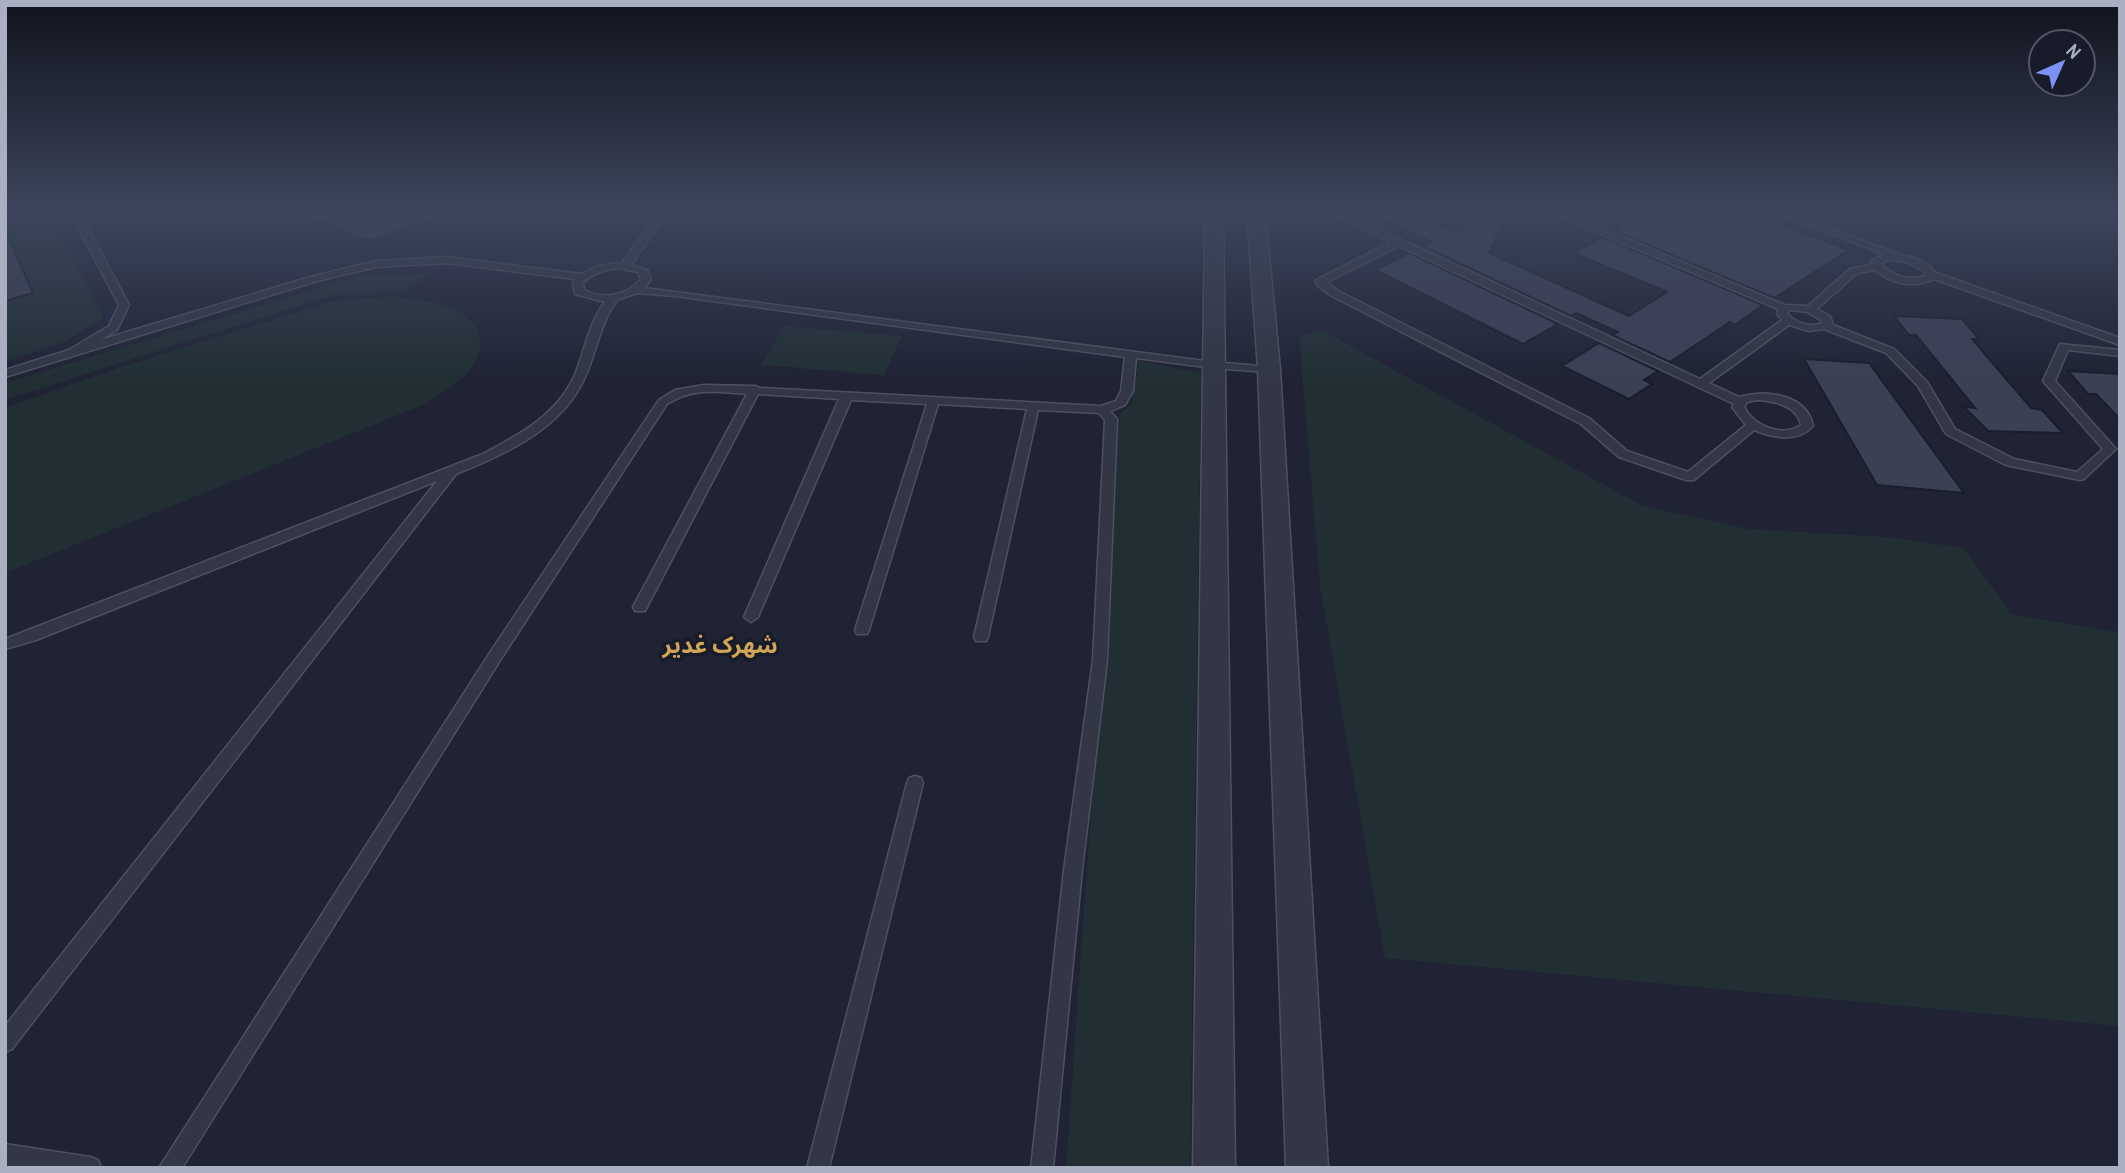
<svg xmlns="http://www.w3.org/2000/svg" width="2125" height="1173" viewBox="0 0 2125 1173" font-family="'Archivo Narrow','Noto Sans Arabic',sans-serif">
	<style>
		.green { fill: #212f35 }
		.building { fill: #3b4055; stroke: #1a1d2b; stroke-width: 2 }
		.lines { fill: none; stroke-linecap: round; stroke-linejoin: round }
		.service-casing { stroke: #4d5060; stroke-width: 3 }
		.minor-casing { stroke: #4d5060; stroke-width: 3 }
		.service { fill: #323645; fill-rule: evenodd }
		.minor { fill: #323645; fill-rule: evenodd }
		.labels { text-anchor: middle; dominant-baseline: central; stroke-width: 7; stroke-linejoin: round; paint-order: stroke }
		.neighbourhood-label { font-size: 23px; font-weight: bold; fill: #d1a658; stroke: #181b29 }
	</style>
	<rect width="100%" height="100%" fill="#1f2334"/>
	<path class="green" d="M5,213H49L104,318L66,341L5,362Z
		M432,273L402,292L332,295L5,400V383L359,276Z
		M400,297C418,300 437,302 454,309C463,313 474,322 477,331C493,366 444,392 420,406L5,573V408L118,368L327,303L359,298Z
		M784,326L902,336L884,375L761,365Z
		M1323,331L1643,506L1749,529L1887,537L1964,548L2011,614L2120,633V1026L1385,958L1320,586L1299,336Z
		M1139,361L1201,373L1190,1168H1066L1119,414L1131,404Z"/>
	<path class="building" d="M301,213H439V217L368,241Z
		M1375,213H1414L1454,232L1491,213H1507L1489,253L1629,316L1667,292L1574,253L1603,237L1763,305L1735,325L1730,322L1670,362L1612,335L1618,332L1576,313L1571,316L1423,246L1432,242L1374,216Z
		M1647,213H1748L1849,250L1774,298L1615,231Z
		M5,230L33,293L5,301Z
		M1409,253L1558,324L1523,344L1375,270Z
		M1894,316L1962,319L1979,339H1972L2031,408L2042,410L2063,433L1988,431L1963,406L1975,408L1916,335H1909Z
		M1599,343L1658,371L1644,380L1652,384L1629,399L1562,366Z
		M1804,359L1869,363L1964,493L1877,485Z
		M2068,371L2120,374V419L2096,394H2088Z"/>
	<g class="lines">
		<g class="service-casing">
			<path id="service" d="M71,213H80L129,305L117,330L100,340L310,277L376,261L447,257L581,274L597,266L622,263L658,213H667L631,265L647,270L651,279L644,288L1213,362L1273,367L1275,369L1269,372L1213,368L1136,358L1133,391L1125,405L1110,411L1117,419L1107,660L1082,870L1053,1168H1031L1064,870L1093,660L1105,420L1099,413L1038,410L988,637L986,641H976L974,637L1027,409L938,404L869,630L867,634H857L855,630L927,404L851,400L758,617L751,622L744,617L839,399L758,394L647,607L645,611H635L633,607L747,394C716,392 695,387 667,404L501,659L182,1168H159L491,651L659,400L675,390L704,385L755,386L760,388L1101,406L1116,401L1121,391L1125,357L675,296L637,293L617,300C600,323 597,350 586,375C564,428 506,454 456,474L12,1049L5,1052V1026L437,481L36,640L5,649V639L483,454C520,434 559,414 576,372C585,349 589,323 605,302L575,294L573,282L575,279L447,263L376,267L317,281L5,377V370L69,350L109,326L119,305ZM617,268L638,272L641,279C627,296 603,300 584,290L583,283C593,273 604,270 617,268Z
				M1332,213H1345L1700,379L1782,320L1777,314L1778,309L1552,213H1565L1785,305L1808,306L1850,269L1871,265V261L1884,254L1776,213H1790L1900,255C1912,256 1928,261 1934,272L2120,338V345L1934,279C1914,288 1892,285 1875,270L1857,273L1817,309L1830,316L1833,325L1894,349L1927,382L1955,429L2014,459L2077,472L2103,449L2043,381L2060,344L2120,350V356L2068,350L2055,381L2116,449L2084,479L2080,480L2006,465L1946,434L1918,386L1886,353L1824,329L1809,331L1789,325L1709,383L1739,397C1765,389 1807,394 1813,426C1797,443 1774,438 1754,430L1694,480H1686L1619,457L1581,424L1330,295L1316,284V280L1391,242ZM1399,246L1734,404L1732,407L1746,425L1688,472L1627,451L1589,418L1338,291L1327,282ZM1887,260L1907,262L1924,271L1925,276C1908,281 1893,276 1881,264ZM1789,310L1807,312L1821,320L1822,323C1809,328 1797,323 1787,314ZM1757,400C1774,401 1797,405 1801,425C1782,438 1754,426 1744,407L1747,402Z
				M915,776L921,778L923,783L829,1168H807L907,783L909,778Z
				M5,1144L90,1157L98,1160L101,1168H19L5,1166Z"/>
		</g>
		<g class="minor-casing">
			<path id="minor" d="M1205,213H1223L1235,1168H1193Z
				M1247,213H1265L1280,369L1328,1168H1286L1258,369Z"/>
		</g>
		<use href="#service" class="service"/>
		<use href="#minor" class="minor"/>
	</g>
	<linearGradient id="sky" x2="0" y2="1"><stop stop-color="#11131d"/><stop offset="0.56" stop-color="#3c455c"/><stop offset="1" stop-color="#3c455c" stop-opacity="0"/></linearGradient>
	<rect width="2125" height="378" fill="url(#sky)"/>
	<g class="labels">
		<g class="neighbourhood-label">
			<text x="720" y="644">شهرک غدیر</text>
		</g>
	</g>
	<rect width="2125" height="1173" fill="none" stroke="#abafc2" stroke-width="14"/>
	<g transform="translate(2062 63) rotate(45)"><circle r="33" fill="#181b29" stroke="#535666" stroke-width="2"/>
	<path d="M0-5L12 26L0 18L-12 26Z" fill="#7d92f6"/>
	<text y="-10" font-size="19" font-weight="bold" text-anchor="middle" fill="#abafc2">N</text>
	</g>
</svg>
